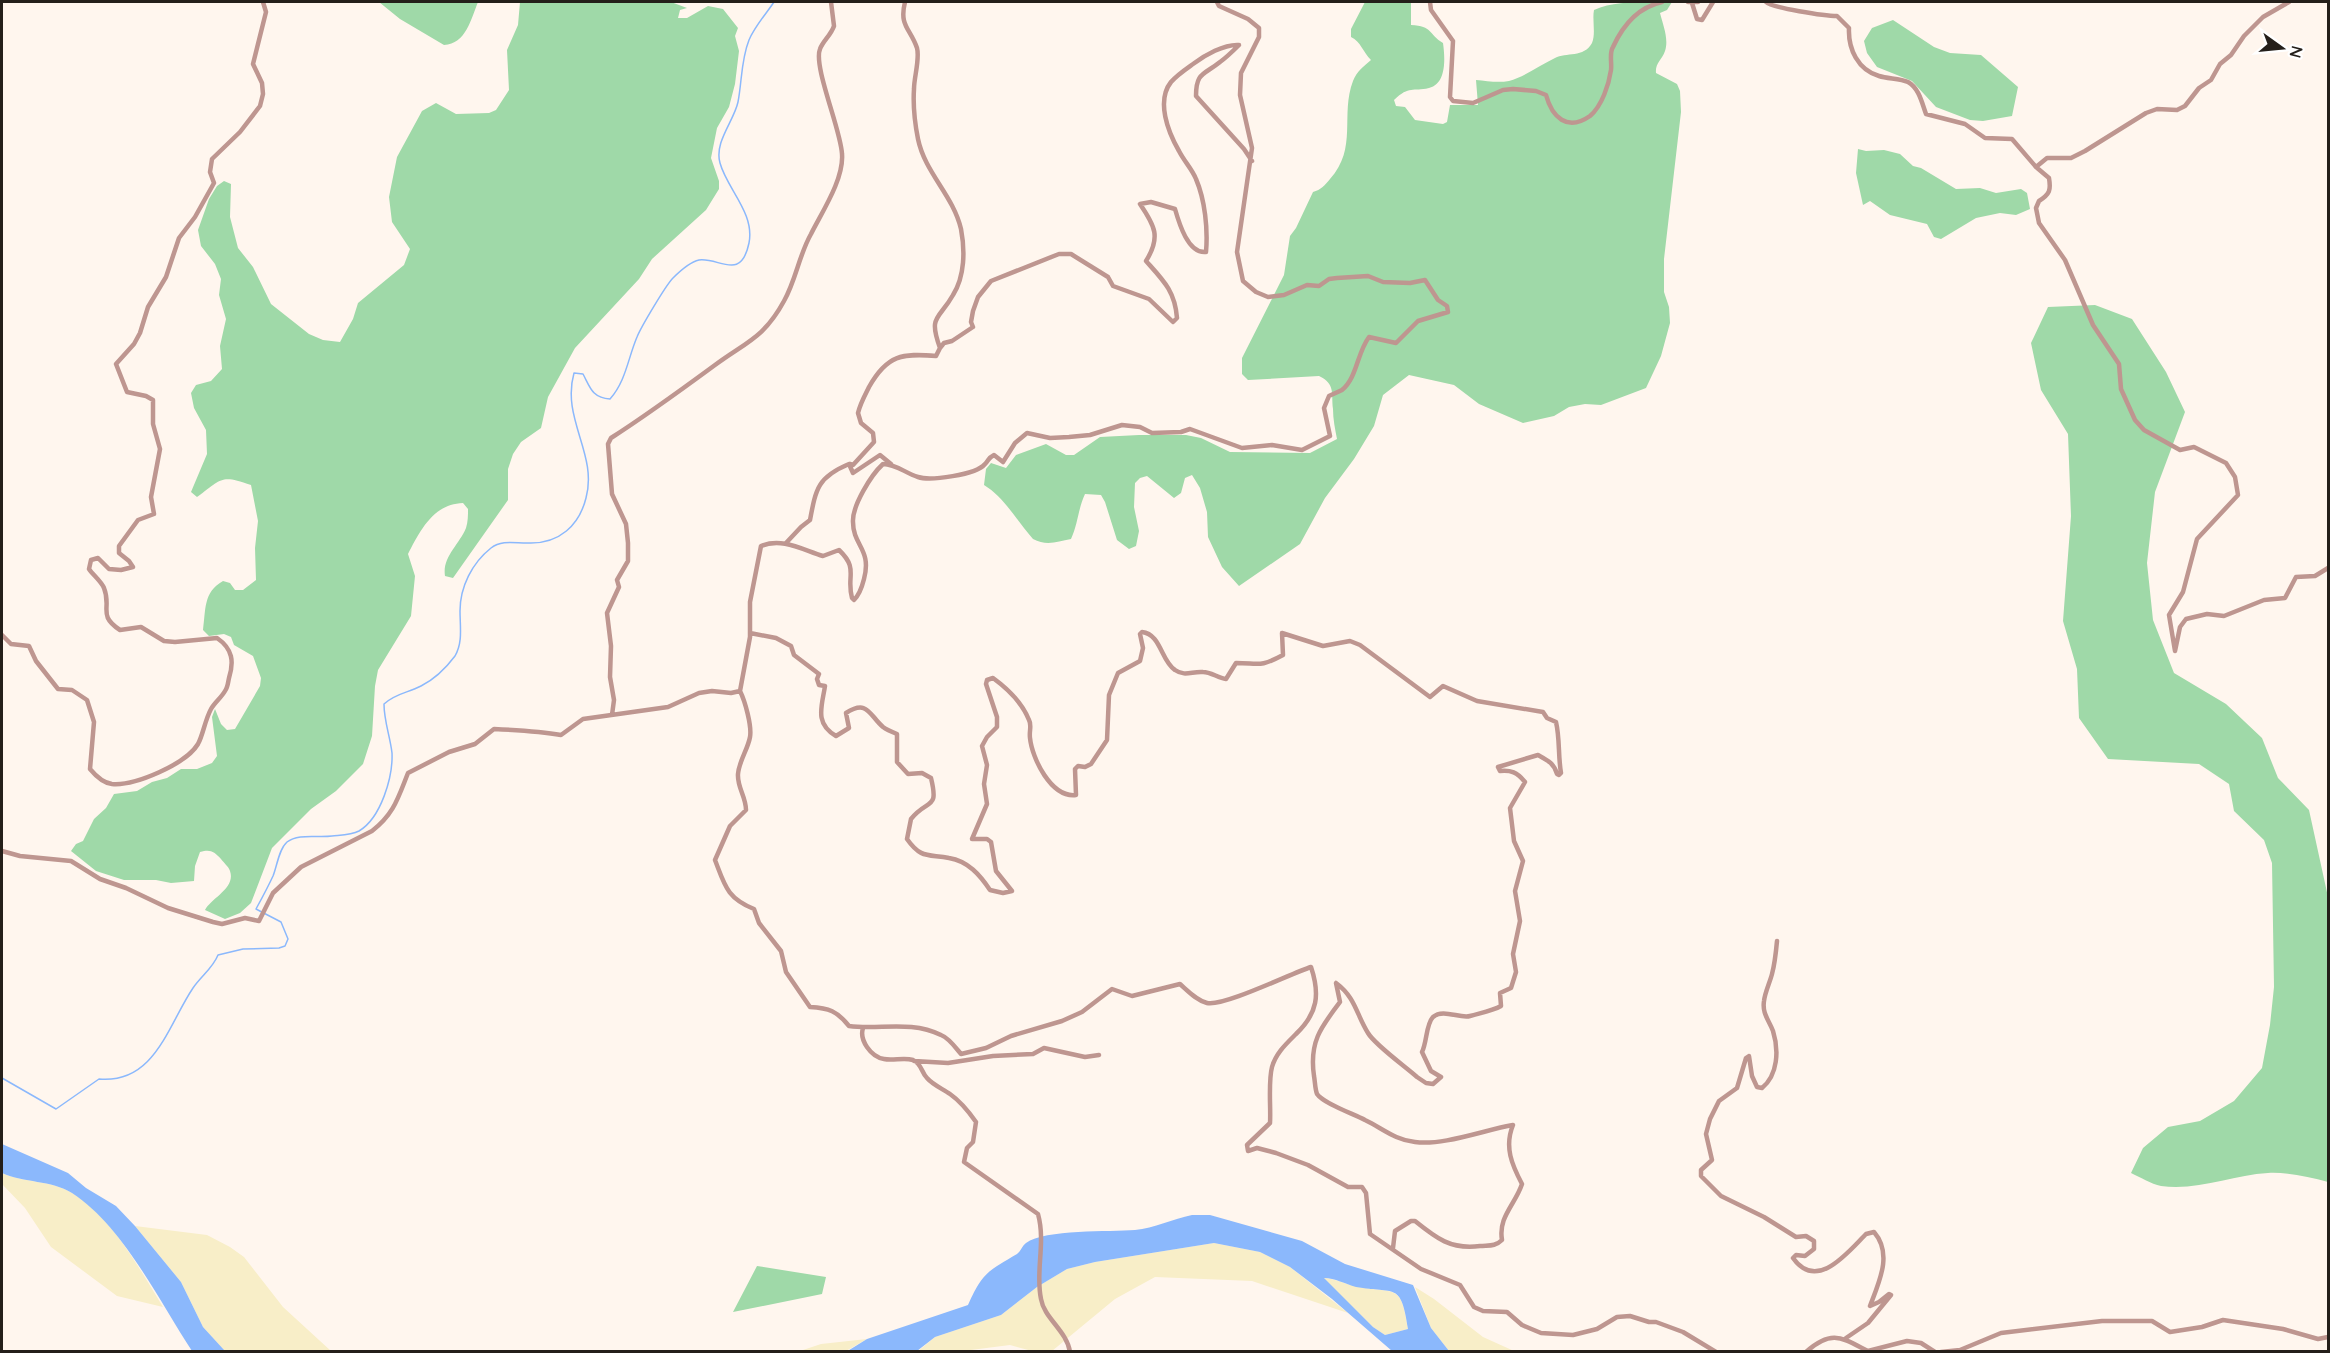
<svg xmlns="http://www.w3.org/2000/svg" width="2330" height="1353" viewBox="0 0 2330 1353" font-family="Quicksand,sans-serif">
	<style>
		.green { fill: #9fd9a8 }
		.sand { fill: #f8eec8 }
		.water { fill: #8bb8fc; fill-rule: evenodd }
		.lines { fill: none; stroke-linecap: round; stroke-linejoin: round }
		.stream { stroke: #8bb8fc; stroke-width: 1.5 }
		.minor { stroke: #be9690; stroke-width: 4.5 }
	</style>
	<rect width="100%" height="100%" fill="#fff6ee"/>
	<path class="green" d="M379,2H478C471,19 466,44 444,45L400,19Z
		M520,2H671L687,8L680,10L678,18H687L708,6L723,9L738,28L735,36L739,51L735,84L729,107L717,128L711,158L719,181V189L706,210L652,259L639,279L575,348L548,397L541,428L521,442L513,454L508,469V500L453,578L445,576C442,557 459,545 466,528C468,522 468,515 468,509L463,503C433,504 420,531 408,554L415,576L411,616L378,670L375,686L372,736L363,764L336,791L311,809L272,848L251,903L240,913L225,919L205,910C211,898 236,888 230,871C229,867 223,862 221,859C214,851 210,849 200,852L195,866L194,881L171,883L156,880H124L96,871L71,851L76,844L83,841L94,819L106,808L114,794L137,791L152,782L167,778L181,769H197L212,763L217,756L212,717L215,709L221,724L227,730L235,729L260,686L261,678L253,656L234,645L231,637L224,634L209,636L203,630C206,610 203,592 223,581L230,583L235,590H243L256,580L255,548L258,521L251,485C220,474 222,479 197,497L191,492L207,454L206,430L194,408L191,393L196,385L211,381L222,369L220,346L226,319L219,295L221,279L215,264L201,246L198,230L209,199L217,186L224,181L231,184L230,217L238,248L253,267L271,304L309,334L323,340L340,342L353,319L358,303L404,265L410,249L392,222L389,197L397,157L422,111L436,103L456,114L489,113L496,110L509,90L507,50L518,25Z
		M1365,2H1411V25C1433,26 1428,34 1443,43C1445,57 1447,84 1429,88C1412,92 1410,85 1394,100L1396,106L1405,107L1415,120L1443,124L1447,122L1450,105H1478L1476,80C1487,81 1498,83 1509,81C1524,77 1540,65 1555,58C1566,52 1584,58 1592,43C1596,33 1592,20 1594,10C1617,0 1647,2 1672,2L1667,10L1660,13C1663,25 1669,39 1665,51C1662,60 1655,63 1656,73L1677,84L1680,91L1681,112L1664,259V292L1669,307L1670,323L1661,356L1646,388L1601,405L1585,404L1569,407L1554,416L1523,423L1479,404L1454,385L1409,375L1383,395L1374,426L1354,459L1325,498L1300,544L1239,586L1222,567L1208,537L1207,512L1200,488L1192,475L1185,478L1181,493L1174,498L1147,476L1140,478L1135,483L1134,507L1139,531L1136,546L1129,549L1117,540L1105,502L1101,495L1085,494C1078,509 1078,524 1071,539C1057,542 1046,546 1033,539C1017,521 1004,497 984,485L986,469L991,463L1006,468L1016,455L1046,444L1066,455H1074L1100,437L1139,435H1186L1201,438L1230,452L1310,453L1337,439C1335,429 1333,419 1333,409C1331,394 1336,384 1319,376L1248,380L1242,374V358L1284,275L1290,236L1296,228L1313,192C1321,190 1325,185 1330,179C1358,148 1340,115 1353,81C1357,71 1364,66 1371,60C1363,52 1361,42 1351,37V29Z
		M1893,20L1934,47L1950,53L1981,55L2018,87L2012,116L1983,121L1970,120L1936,107L1912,81L1877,67L1867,53L1864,41L1872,28Z
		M1858,149L1866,151L1884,150L1900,154L1913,166L1921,168L1956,189L1980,188L1996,193L2021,189L2027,193L2030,209L2016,215L2000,213L1976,218L1941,239L1934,237L1927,224L1890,215L1870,201L1863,205L1856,173Z
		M2095,305L2132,319L2166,372L2185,412L2155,492L2147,563L2153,620L2174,673L2226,704L2262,738L2278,778L2309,810L2328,897V1182C2309,1177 2288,1172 2268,1173C2232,1175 2198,1191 2161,1186C2151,1184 2140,1177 2131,1173L2143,1148L2168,1127L2200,1121L2234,1101L2262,1068L2270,1025L2274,987L2272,863L2264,840L2234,811L2229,784L2199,764L2108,759L2079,718L2077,669L2063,621L2071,516L2068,434L2041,390L2031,343L2048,307Z
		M757,1266L826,1277L822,1294L733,1312Z"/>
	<path class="sand" d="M2,1173C24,1183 51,1180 72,1193C112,1217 139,1268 163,1307L117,1296L51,1247L25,1208L2,1184Z
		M135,1226L207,1235L230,1247L244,1257L283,1307L331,1351H225L203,1327L181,1282Z
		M1214,1243L1260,1252L1290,1267L1348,1313L1252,1281L1155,1277L1115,1299L1052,1351H1032L1010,1345L963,1351L917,1352L935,1337L1001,1315L1037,1287L1067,1269L1095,1262Z
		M1323,1278C1334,1278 1344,1284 1355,1286C1395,1295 1401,1281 1408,1329L1385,1335L1373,1327Z
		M1415,1287L1434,1299L1483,1337L1514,1351H1449L1431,1328Z
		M867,1339L846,1351H800L821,1344Z"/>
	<path class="water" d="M2,1144L68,1173L86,1188L116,1206L135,1226L181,1282L203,1327L225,1351H192C159,1301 123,1226 72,1193C51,1180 24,1183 2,1173Z
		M1192,1215H1210L1302,1241L1345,1264L1413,1285L1431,1328L1449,1351H1392L1332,1299L1290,1267L1260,1252L1214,1243L1095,1262L1067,1269L1037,1287L1001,1315L935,1337L917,1351L846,1352L867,1339L968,1305C983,1272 987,1272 1017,1254C1021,1251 1022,1246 1026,1243C1045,1229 1110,1232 1135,1230C1154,1228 1173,1219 1192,1215ZM1324,1278C1335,1278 1345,1284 1356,1287C1395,1294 1401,1281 1408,1329L1385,1335L1373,1327Z"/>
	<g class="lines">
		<path class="stream" d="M2,1078L56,1109L99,1079C155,1084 168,1025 193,988C201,976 213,968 218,955L243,949L279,948L285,946L288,939L281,922L256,909C262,898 268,887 273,876C277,866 279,849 287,842C298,833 318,838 332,836C341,835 351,835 359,831C381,818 393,777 392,753C390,736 384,721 384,704C396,693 408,693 421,686C435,679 446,668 455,656C463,642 460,627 460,611C460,587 472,563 491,548C503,539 517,544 531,543C559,543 579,526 586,498C598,454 561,419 574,373L583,374C590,387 592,398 610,399C626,381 628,358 637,337C641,327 666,285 673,278C679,272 690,262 699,260C719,257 741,282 749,243C755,213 727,189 720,163C714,142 734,121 738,102C742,81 741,60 749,40C755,26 766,14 774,2"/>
		<path class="minor" d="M1430,2L1431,10L1453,41L1450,97L1453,101L1473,103L1503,90L1513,89L1536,91L1546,95C1552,117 1567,132 1590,116C1602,106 1609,84 1611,70C1612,62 1609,53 1613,47C1623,25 1639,7 1662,2
			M1688,2H1698
			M1766,2C1772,8 1825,16 1837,16L1849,28C1848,49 1858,70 1879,76C1888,79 1900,78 1908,82C1919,88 1922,103 1926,114L1965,124L1985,138L2012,139L2036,167L2049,178C2051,190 2050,194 2039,201L2036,208L2039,223L2065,260L2093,325L2119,364L2121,389L2135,420L2144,430L2180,450L2194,447L2226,463L2235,477L2238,495L2197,539L2183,592L2169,615L2175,651L2180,627L2186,619L2207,614L2224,616L2264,600L2285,598L2296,577L2315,576L2328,568
			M1692,3L1697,19L1702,20L1713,2
			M2036,167L2047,158H2071L2085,151L2146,113L2157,109L2177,110L2185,106L2199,88L2211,80L2220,64L2231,55L2244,36L2263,17L2289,2
			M940,348L944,343L952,341L973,327L971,322L973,311L978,297L991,281L1059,254H1071L1108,277L1113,286L1149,299L1173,322L1177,318C1175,291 1163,280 1146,261C1161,237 1155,226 1140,204L1151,202L1175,209C1179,223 1188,254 1206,252C1208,229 1205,200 1196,179C1192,169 1184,161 1179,151C1168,132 1156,101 1171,82C1177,75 1186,69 1193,64C1205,55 1224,44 1239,45C1233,51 1227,57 1220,62C1204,75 1196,72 1196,96L1244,149L1252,161
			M850,464L853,465L874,442L873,433L861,423L858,413C860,404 865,395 869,387C887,355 902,353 936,356L940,348C928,315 939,320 953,295C965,276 965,250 961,229C953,195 925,173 918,139C915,124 913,104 914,89C914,77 920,59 917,48C910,28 899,26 905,2
			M786,543L801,527L810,520C816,488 818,477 849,464L853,473L880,455L891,464
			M750,633L776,638L791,646L794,655L819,674L817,679L819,685L825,686C822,706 814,723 836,736L849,728L846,713C868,699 869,715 883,727C887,730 892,732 897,734V762L908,774L922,773L931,778C939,811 928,798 911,819L907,839C921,859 928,854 949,858C968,861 980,875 990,890L1003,893L1012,891L996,871L991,842L987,839H972L987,804L984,784L987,765L982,746L987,737L997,727V717L986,684L987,680L993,678C1008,689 1022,702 1029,720C1032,725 1029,731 1030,738C1032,758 1051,798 1076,795L1075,769L1078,766L1085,767L1091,764L1107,740L1109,695L1118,673L1140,661L1143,648L1140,634L1142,632C1161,634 1161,661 1175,670C1185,677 1192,671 1203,672C1211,672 1218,678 1226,679L1236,663C1259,663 1259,668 1283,655L1282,633L1323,646L1350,641L1360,645L1430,697L1443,686L1477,701L1543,712L1547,718L1556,722C1560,739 1558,756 1561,773L1559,775L1557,774C1554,763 1547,760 1538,755L1498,767L1500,771C1511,770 1517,772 1525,782L1510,808L1514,841L1523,861L1515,891L1520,921L1513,954L1516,972L1511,988L1500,993L1501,1006C1492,1011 1480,1013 1470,1016C1460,1019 1443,1008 1433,1017C1426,1024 1427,1042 1422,1052L1431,1071L1441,1077L1433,1084L1426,1083L1417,1077C1406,1067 1375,1045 1368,1033C1356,1014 1356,998 1336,983L1340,1002C1321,1027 1309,1042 1314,1076C1315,1081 1315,1089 1317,1094C1324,1104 1354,1114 1365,1120C1382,1128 1395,1140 1415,1142C1443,1146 1484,1130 1513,1125C1504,1147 1512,1165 1522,1184C1515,1205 1498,1217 1502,1240C1495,1247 1488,1245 1480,1246C1451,1250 1436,1238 1415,1221H1411L1395,1231L1393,1248
			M2,635L11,644L29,646L36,661L58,689L72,690L87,700L94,722L90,769C95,775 103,783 112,784C135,786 186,764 198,744C203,735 205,720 211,709C215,702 221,698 225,691C228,687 228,682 229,678C234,662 233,649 217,638L175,642L164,641L141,627L120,630C97,615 112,608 104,588C101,581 93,575 89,569L91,560L98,558L109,569L121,570L133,567L129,561L119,553V546L138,520L154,514L151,497L160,449L153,424V400L146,396L127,392L116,364L134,344L140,333L148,307L166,277L179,238L195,217L214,183L210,172L212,159L240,132L260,106L263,94L262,83L253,64L266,12L263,2
			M740,691C745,701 752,726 750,737C748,749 739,761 738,774C737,787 746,797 746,810L730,826L715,860C725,886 727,898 754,909L759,923L781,951L786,972L810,1007C829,1008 837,1011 849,1026C880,1030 910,1020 941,1035C949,1038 956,1048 961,1054L986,1048L1011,1036L1062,1021L1082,1012L1112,989L1132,996L1180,984C1188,991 1196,1000 1207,1003C1223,1007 1292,973 1311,967C1320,994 1318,1013 1296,1034C1286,1044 1276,1053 1272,1067C1268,1082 1271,1108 1270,1123L1247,1145L1248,1151L1257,1148L1276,1153L1308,1165L1348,1187H1362L1366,1193L1370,1234L1421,1269L1460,1285L1474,1307L1483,1311L1507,1312L1522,1325L1541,1333L1573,1335L1597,1329L1617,1317L1630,1316L1649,1322H1656L1683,1332L1716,1352
			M612,715L614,700L610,677L611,646L607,613L619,587L617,580L628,561V543L626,524L612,494L608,444L611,438C647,415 681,390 715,365C746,342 764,338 784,301C796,280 799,255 811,234C822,212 844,179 842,154C841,130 813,66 820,49C823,41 831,35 834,26L831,2
			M2,851L20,856L71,861L100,879L126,888L168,908L213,922L222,924L245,918L259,921L273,893L301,867L372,831C394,814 398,798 408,773L449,752L475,744L494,729C517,730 539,731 561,735L583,719L668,707L699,693L712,691L731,693L740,691L750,637V602L761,546C782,537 803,550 823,556L839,550C859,569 846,576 852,598L854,600C860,594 862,587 864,579C872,549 853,546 853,522C852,506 871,475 883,464C896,464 905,473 918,477C930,481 976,475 985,464C989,460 988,458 994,455L1003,462L1015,443L1027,433L1050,438L1069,437L1090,435L1122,425L1140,427L1152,433L1181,432L1190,429L1242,448L1272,445L1302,450L1330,436L1324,408L1329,396C1333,394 1338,392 1342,390C1357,378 1357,353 1369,337L1396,343L1418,321L1448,312L1447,306L1438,300L1425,280L1410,283L1383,282L1368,276L1337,278L1329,279L1319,286L1307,285L1284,295L1268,297L1256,292L1243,281L1237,252L1252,148L1240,95L1241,73L1259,37V28L1248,19L1219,6L1217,2
			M1777,941C1776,952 1775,963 1772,974C1770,982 1765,992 1764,1001C1762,1014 1769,1020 1773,1031C1779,1050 1778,1075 1762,1088L1757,1087L1752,1076L1749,1056L1746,1058L1737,1088L1719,1101L1710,1119L1706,1134L1712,1160L1701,1170V1176L1721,1196L1764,1217L1796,1237L1806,1236L1814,1241V1249L1805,1256L1796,1255L1793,1258C1817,1292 1848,1252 1866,1234L1874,1232C1893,1254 1879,1282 1870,1306L1879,1302L1889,1294L1891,1295L1868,1323L1846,1338
			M863,1028C859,1040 871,1057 884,1059C893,1061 904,1057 913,1060C922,1064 921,1072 927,1078C933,1085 943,1089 950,1094C960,1101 969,1112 976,1122L973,1142L967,1148L964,1162L1038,1214C1046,1243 1035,1272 1041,1299C1044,1318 1067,1331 1070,1352
			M914,1061L948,1063L993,1056L1033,1054L1044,1048L1085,1057L1099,1055
			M1806,1352C1832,1329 1842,1338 1868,1351L1907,1341L1921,1343L1935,1352
			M1941,1352L1960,1350L2001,1333L2102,1321H2152L2170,1332L2202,1327L2223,1320L2283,1329L2318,1339L2328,1337"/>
	</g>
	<rect width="2330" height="1353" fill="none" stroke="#241f1a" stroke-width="6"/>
	<g transform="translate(2282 48) rotate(105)" stroke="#ffffff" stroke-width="4.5" paint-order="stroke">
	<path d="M0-4.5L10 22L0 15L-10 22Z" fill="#241f1a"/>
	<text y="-9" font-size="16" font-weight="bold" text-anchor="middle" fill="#241f1a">N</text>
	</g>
</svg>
